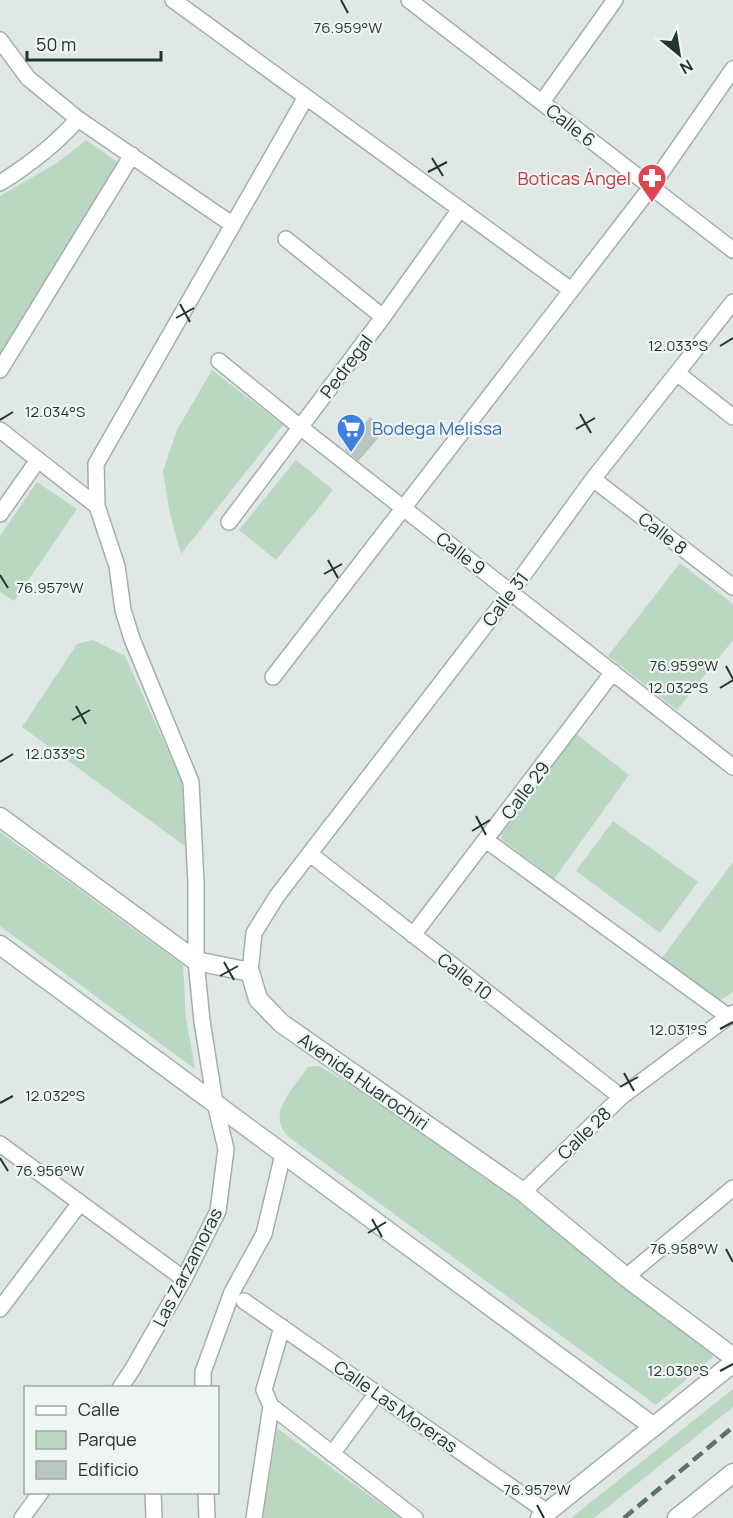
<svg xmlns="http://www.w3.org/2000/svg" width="733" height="1518" viewBox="0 0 733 1518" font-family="Manrope,sans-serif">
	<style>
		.green { fill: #bad7c1 }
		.building { fill: #b8c5c0; stroke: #b2c1ba; stroke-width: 1.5 }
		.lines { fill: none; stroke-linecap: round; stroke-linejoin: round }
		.street-casing { stroke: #a3afaa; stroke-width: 18 }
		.secondary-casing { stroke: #a0b3ab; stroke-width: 21 }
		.street { stroke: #fff; stroke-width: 15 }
		.secondary { stroke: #fff; stroke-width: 18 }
		.rail { stroke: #5c726b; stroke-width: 4.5; stroke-dasharray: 12 6; stroke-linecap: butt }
		.ticks { fill: none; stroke: #223630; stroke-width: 2 }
		.labels { text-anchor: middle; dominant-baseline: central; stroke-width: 4.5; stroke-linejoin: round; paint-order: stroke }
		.street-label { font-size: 18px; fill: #223630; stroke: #eff5f2 }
		.health-label { font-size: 18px; fill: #be3a42; stroke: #eff5f2; text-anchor: end }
		.shop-label { font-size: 18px; fill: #366cbe; stroke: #eff5f2; text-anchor: start }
		.ticks-label { font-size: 15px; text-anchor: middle; fill: #223630; stroke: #eff5f2; stroke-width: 4.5; stroke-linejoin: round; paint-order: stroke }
	</style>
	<rect width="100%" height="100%" fill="#dfe8e4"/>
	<path class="green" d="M86,140L119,163L4,357L0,354V196L57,163Z
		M212,370L283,425L181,554L170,514L163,471L177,430Z
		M296,460L333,490L276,560L239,530Z
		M37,482L77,509L14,601L0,592V536Z
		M680,563L733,604V640L677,710L608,656Z
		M93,640L125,656L183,784L189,849L22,727L77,644Z
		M575,733L629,775L554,879L502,840L501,834Z
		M613,821L698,882L660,933L576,871Z
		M0,832L183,965L186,1018L195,1069L0,926Z
		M733,862V992L719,1001L662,958Z
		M319,1066L350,1084L498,1186L709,1350L713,1357L656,1405L290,1138C264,1115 294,1088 308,1067Z
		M733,1389V1407L594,1518H571Z
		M277,1428L400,1518H263Z"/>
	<path class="building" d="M370,418L385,429L358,460L346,450Z"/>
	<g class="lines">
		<g class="street-casing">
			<path id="street" d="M173,0L571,290
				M409,0L733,250
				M0,40L28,78L78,119L233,225
				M542,102L615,0
				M0,183C29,165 55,145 78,119
				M286,239L383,317
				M219,361L300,427L733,767
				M0,370L132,155
				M677,373L733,417
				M0,430L97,506
				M593,479L733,587
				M0,514L38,460
				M229,522L383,317L460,209
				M273,677L651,187L733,69
				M487,841L729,1017
				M310,854L621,1097
				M413,935L613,672
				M250,972L254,933L277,896L511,592L593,479L733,302
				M0,1144L184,1279
				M523,1192L621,1097L733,1013
				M626,1277L733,1188
				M244,1301L547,1512
				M0,1309L80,1203
				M120,1388L132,1370L184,1279L218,1211L226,1149L215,1103L202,1021L196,961V883L191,782L132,639L123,610L117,566L97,506L96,464L306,97
				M203,1388V1372L232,1292L264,1234L283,1154
				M271,1406L264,1390L282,1327
				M332,1454L377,1393
				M153,1492L154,1518
				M206,1492L207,1518
				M22,1518L41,1492
				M254,1518L271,1406L415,1518"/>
		</g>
		<g class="secondary-casing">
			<path id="secondary" d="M0,817L196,961L250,972L258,999L281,1023L523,1192L626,1277L733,1357
				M0,945L654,1427
				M540,1518L733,1363
				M677,1518L733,1473"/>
		</g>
		<use href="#street" class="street"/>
		<use href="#secondary" class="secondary"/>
		<path class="rail" d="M624,1518L733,1427"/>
	</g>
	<path class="ticks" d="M341,0L348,13M432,158L443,176M428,172L447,162M180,304L190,322M176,318L194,308M720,346L733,338M580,414L591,433M0,420L13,412M576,429L595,418M328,560L338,578M324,574L342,564M0,575L8,588M726,666L733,679M720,688L733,680M76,706L86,724M72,720L90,710M0,762L13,754M476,816L486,835M472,831L490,820M224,962L234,980M220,976L238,966M720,1029L733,1022M624,1073L634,1091M620,1087L638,1077M0,1103L13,1096M0,1158L8,1171M372,1219L382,1237M368,1233L386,1222M726,1249L733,1262M720,1371L733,1364M537,1505L544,1518"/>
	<defs>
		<g id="pharmacy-pin" transform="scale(1.5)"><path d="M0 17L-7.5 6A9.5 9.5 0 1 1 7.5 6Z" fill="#e0444e" stroke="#eff5f2"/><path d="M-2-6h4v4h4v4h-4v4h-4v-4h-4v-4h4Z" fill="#fff"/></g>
		<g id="supermarket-pin" transform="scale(1.5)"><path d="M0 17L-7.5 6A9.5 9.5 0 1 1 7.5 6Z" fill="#3f7fe0" stroke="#eff5f2"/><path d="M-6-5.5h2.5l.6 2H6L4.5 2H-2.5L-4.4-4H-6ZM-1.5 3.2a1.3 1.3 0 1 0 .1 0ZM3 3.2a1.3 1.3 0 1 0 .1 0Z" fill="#fff"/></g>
	</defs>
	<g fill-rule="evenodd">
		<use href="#pharmacy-pin" x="652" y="178"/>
		<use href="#supermarket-pin" x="351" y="428"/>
	</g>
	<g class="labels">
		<g class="street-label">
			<text transform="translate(571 125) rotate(38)">Calle 6</text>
			<text transform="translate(346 366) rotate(-53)">Pedregal</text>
			<text transform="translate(663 533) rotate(38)">Calle 8</text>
			<text transform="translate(461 553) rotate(38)">Calle 9</text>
			<text transform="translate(505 599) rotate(-53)">Calle 31</text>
			<text transform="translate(525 790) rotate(-53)">Calle 29</text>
			<text transform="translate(465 976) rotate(38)">Calle 10</text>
			<text transform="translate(364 1081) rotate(35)">Avenida Huarochiri</text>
			<text transform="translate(584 1133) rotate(-44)">Calle 28</text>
			<text transform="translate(187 1267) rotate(-63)">Las Zarzamoras</text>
			<text transform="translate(396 1406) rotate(35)">Calle Las Moreras</text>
		</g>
		<g class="health-label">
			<text x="631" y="178">Boticas Ángel</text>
		</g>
		<g class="shop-label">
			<text x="372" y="428">Bodega Melissa</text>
		</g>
	</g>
	<g class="ticks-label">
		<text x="348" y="33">76.959°W</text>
		<text x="678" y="351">12.033°S</text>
		<text x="55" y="417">12.034°S</text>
		<text x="50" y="593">76.957°W</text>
		<text x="684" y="671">76.959°W</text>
		<text x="678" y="693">12.032°S</text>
		<text x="55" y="759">12.033°S</text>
		<text x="678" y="1035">12.031°S</text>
		<text x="55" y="1101">12.032°S</text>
		<text x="50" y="1176">76.956°W</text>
		<text x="684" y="1254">76.958°W</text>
		<text x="678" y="1376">12.030°S</text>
		<text x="537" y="1495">76.957°W</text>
	</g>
	<rect x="24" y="1386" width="195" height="108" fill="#eff5f2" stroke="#9da9a4" stroke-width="1.5"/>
	<rect x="36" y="1406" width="30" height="9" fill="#ffffff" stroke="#9da9a4" stroke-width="1.5"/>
	<text x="78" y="1416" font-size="18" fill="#223630">Calle</text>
	<rect x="36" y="1431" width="30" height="18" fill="#bad7c1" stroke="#9da9a4" stroke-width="1.5"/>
	<text x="78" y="1446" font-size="18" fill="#223630">Parque</text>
	<rect x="36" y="1461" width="30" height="18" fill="#b8c5c0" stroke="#9da9a4" stroke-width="1.5"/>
	<text x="78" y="1476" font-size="18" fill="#223630">Edificio</text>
	<g transform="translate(679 54) rotate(150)" stroke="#eff5f2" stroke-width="4.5" paint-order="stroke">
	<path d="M0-4.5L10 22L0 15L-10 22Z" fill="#223630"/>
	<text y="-9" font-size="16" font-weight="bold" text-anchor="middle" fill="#223630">N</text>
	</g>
	<path d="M27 51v9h134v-9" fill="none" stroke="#223630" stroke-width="3"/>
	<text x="36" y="51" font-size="18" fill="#223630" stroke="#eff5f2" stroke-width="4.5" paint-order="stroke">50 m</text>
</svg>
